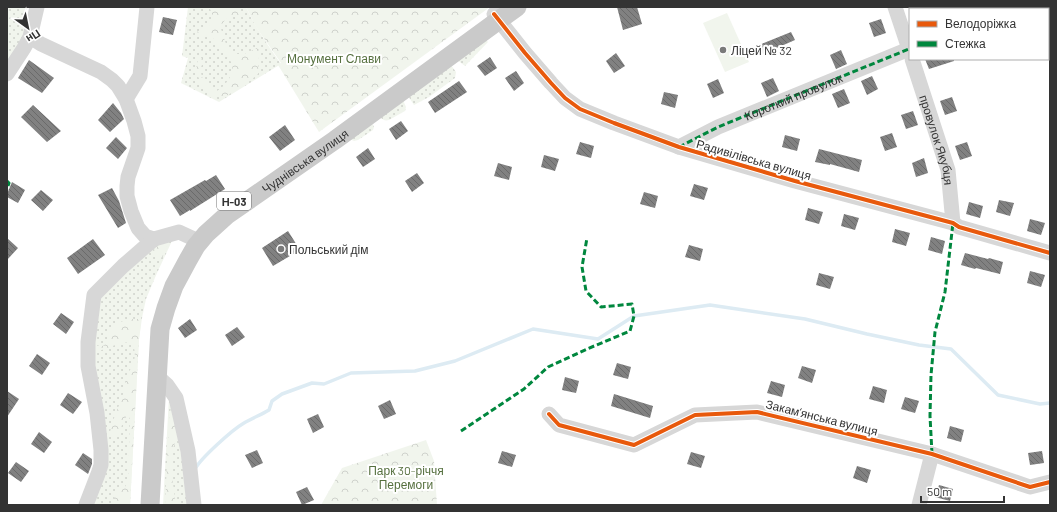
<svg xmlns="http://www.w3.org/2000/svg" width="1057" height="512" viewBox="0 0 1057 512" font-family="Barlow,sans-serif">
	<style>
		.grass { fill: url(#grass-dots) }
		.forest { fill: url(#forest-crowns) }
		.pitch { fill: #f1f5ed }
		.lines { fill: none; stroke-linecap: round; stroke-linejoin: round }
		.stream { stroke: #ddebf3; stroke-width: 3.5 }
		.building { fill: url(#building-back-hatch) }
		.minor { stroke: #d7d7d7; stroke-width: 15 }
		.major { stroke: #cacaca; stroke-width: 19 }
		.quiet { stroke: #00873e; stroke-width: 3; stroke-dasharray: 6 3; stroke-linecap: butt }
		.cycleway-casing { stroke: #fff; stroke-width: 6 }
		.cycleway { stroke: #e8590c; stroke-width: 4 }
		.poi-dot { fill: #7a7a7a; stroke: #fff; stroke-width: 1.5 }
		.labels { text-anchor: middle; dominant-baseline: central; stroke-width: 4; stroke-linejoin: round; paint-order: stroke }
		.shield { fill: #fff; stroke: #707070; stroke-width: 1 }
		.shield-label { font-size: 11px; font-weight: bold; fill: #333 }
		.poi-label { font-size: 12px; fill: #333; stroke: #fff; text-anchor: start }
		.park-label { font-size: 12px; fill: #56703f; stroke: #fff }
		.street-label { font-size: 12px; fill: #333; stroke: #fff }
	</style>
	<defs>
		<pattern id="grass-dots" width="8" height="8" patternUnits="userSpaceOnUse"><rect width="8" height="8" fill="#f1f5ed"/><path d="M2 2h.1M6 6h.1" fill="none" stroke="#cfd2cc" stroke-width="1.8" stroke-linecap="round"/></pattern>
		<pattern id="forest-crowns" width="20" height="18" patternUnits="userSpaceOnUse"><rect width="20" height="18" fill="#f1f5ed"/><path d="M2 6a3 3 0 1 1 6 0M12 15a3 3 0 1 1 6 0" fill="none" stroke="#cfd2cc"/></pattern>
		<pattern id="building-back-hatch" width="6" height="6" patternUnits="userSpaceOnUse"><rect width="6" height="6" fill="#818181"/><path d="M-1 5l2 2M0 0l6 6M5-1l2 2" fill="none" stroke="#6a6a6a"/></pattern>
	</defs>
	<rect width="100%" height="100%" fill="#fff"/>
	<path class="grass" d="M7,7H27L23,40L7,66Z
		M188,7H246C255,27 268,45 281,64L219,102L181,83L188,58L182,56Z
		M486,40L488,42L465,66L457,60Z
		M451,65L456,72L455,78L429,97L414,105L408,96Z
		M403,100L406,107L405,111L389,120C385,121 383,120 380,117Z
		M372,123L374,127L373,130L358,140L354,141L350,139Z
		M172,241L157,273L146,299L142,318L139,339L130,505H92L102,481L92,356L100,300L108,287L154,245Z
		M169,397L175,402L187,505H163Z"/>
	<path class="forest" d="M209,7H239L241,13L240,15L230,17L225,20L222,24L221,29L227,47L231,51L237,54H244L257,48L260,51C258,59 259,66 258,74C250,81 232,94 223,97C207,101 190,71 199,59L203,58L204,61C203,63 202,65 201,67C199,76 208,90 217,91C226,85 236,73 231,62C228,57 224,53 221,49C218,45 216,40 211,37C206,34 200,37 197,32C209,23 219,27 209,7Z
		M246,7H490L319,132L278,65L281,63L256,27Z
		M169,242L162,258L157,255L154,250L156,246Z
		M133,319H138L141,323L139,339L130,505H116L114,496L116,490L118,488L125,487L128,481L130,419L129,417L127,416C121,423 121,433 115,437L112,436L110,432C113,417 120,405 124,391C126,386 125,381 127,376C128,372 131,369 133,365C135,359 137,345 129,343C118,340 107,352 96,350V349L97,346L100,345L103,346L108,342C108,339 108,335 109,332C113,322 124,321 133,319Z
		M171,407L175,415L177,436L176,441L173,448L171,454V470L176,505H165L169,419Z
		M426,440L434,461L437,505H321L342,468Z"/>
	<path class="pitch" d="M727,13L749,62L725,72L703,23Z"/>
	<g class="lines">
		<path class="stream" d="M195,469C201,458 232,430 244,423C252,418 261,415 269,410L272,401L282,394L312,383L324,384L351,373L415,371L455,361L533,329L598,339L634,316L710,305L805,319L867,334L919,345L951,349L998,395L1040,404L1050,403"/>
	</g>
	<path class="building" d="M617,7H637L642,24L623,30Z
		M163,17L177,20L173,35L159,32Z
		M881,19L886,33L874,37L869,23Z
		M791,32L795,40L763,54L759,45Z
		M841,50L847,64L836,69L830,55Z
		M616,53L625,66L614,73L606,61Z
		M490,57L497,68L485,76L477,66Z
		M925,59H954V61L929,69Z
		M29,60L54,78L42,93L18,78Z
		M516,71L524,83L514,91L505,78Z
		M872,76L878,89L867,95L861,81Z
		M773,78L779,91L767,97L761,83Z
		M718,79L724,93L713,98L707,84Z
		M459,81L467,92L435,113L428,102Z
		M844,89L850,103L838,108L832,94Z
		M664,92L678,95L675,108L661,104Z
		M952,97L957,111L945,115L940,101Z
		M113,103L121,113L124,119L110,132L98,120Z
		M33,105L61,131L47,142L21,117Z
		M913,111L918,125L906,129L901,115Z
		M401,121L408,131L396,140L389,129Z
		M285,125L295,140L280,151L269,137Z
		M892,133L897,147L885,151L880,137Z
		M785,135L800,139L797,151L782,147Z
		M116,137L127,148L118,159L106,148Z
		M580,142L594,146L591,158L576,154Z
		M967,142L972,156L960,160L955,146Z
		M368,148L375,159L363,167L356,157Z
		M819,149L862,160L859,172L830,164V165L815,162Z
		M544,155L559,159L555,171L541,167Z
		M924,158L928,173L916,177L912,163Z
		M498,163L512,167L509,180L494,176Z
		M417,173L424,183L412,192L405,181Z
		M216,175L225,189L190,211V210L180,216L170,200L205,180L206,181Z
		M12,182L25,190L18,203L7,197V194Z
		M694,184L708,188L704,200L690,196Z
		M112,188L119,201L126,223L118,228L98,195Z
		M41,190L53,200L43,211L31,200Z
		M644,192L658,196L655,208L640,204Z
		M999,200L1014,203L1010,216L996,212Z
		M969,202L983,206L980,218L966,214Z
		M808,208L823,212L819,224L805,220Z
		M844,214L859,218L855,230L841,226Z
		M1030,219L1045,223L1041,235L1027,231Z
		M895,229L910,233L906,246L892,242Z
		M288,231L300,250L273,266L262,248Z
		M931,237L945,241L942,254L928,250Z
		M7,238L18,248L7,260Z
		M93,239L105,255L78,274L67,258Z
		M689,245L703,249L700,261L685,257Z
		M965,253L988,259L989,258L1003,262L1000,274L976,268L975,269L961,265Z
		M1030,271L1045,275L1041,287L1027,283Z
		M819,273L834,277L830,289L816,285Z
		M61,313L74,322L66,334L53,324Z
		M190,319L197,330L185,338L178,328Z
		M237,327L245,337L232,346L225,335Z
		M37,354L50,363L42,375L29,366Z
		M617,363L631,367L628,379L613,375Z
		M802,366L816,370L812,383L798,378Z
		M565,377L579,381L576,393L562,390Z
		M771,381L785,385L782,397L767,393Z
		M873,386L887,390L884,403L869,399Z
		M7,391L19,399L7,417Z
		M68,393L82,402L73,414L60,405Z
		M614,394L653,406L650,418L611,406Z
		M905,397L919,401L915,413L901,409Z
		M390,400L396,414L384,419L378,406Z
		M318,414L324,427L313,433L307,419Z
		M950,426L964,430L961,442L947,438Z
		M39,432L52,442L44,453L31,444Z
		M257,450L263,463L252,468L245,455Z
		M502,451L516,455L512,467L498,463Z
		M1042,451L1044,463L1030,465L1028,453Z
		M691,452L705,456L701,468L687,464Z
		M83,453L92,459V464L88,474L75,465Z
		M16,462L29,471L21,482L8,473Z
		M857,466L871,470L867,483L853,478Z
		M939,485L953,489L950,501L935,497Z
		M307,487L314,500L302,505L296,492Z"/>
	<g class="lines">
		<g class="minor">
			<path d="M895,7L910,52"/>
			<path d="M494,14L525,53L551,83L565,98L580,109L614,123L679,147L795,181L953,223L959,227L1050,253"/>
			<path d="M30,37L41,44L101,72L112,80L118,86L126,99L134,121L138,136V148L128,177L127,186V196L131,211L138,228L145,236L154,239"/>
			<path id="s1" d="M912,59L948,170L953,223"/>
			<path d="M7,74L24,48L30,37L37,7"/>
			<path d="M126,99L140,76L147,7"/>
			<path id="s2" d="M679,147L718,127L909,49"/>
			<path d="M157,376L167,385L176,398L188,451L194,505"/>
			<path d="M549,414L559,425L634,445L695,415L757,412L932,454L1030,487L1050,482"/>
			<path d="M86,505L98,474L101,465V450L97,413L88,366V342L94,295L123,266L154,239L179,232L192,238L199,243"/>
			<path d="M919,505L932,454"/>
		</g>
		<path class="major" id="s3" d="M150,505L160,329L166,308L174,286L188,260L196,246L206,234L216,225L227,215L335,140L499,20L517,7"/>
		<path class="quiet" d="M679,147L718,127L909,49
			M7,181L9,183L7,189
			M461,431L524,389L548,367L587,349L630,331L634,316L632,304L601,307L586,291L582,267L587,238
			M932,454L930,416L931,375L935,332L945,292L953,223"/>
		<g class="cycleway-casing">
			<path id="cycleway" d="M494,14L525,53L551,83L565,98L580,109L614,123L679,147L795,181L953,223L959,227L1050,253
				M549,414L559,425L634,445L695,415L757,412L932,454L1030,487L1050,482"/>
		</g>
		<use href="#cycleway" class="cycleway"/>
	</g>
	<g class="poi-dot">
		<circle cx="723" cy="50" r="4"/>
		<circle cx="281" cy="249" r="4"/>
	</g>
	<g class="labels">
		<rect class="shield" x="217" y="192" width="34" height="18" rx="3"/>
		<g class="shield-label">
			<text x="234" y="201">Н-03</text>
		</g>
		<g class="poi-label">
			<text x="731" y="50">Ліцей № 32</text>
			<text x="289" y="249">Польський дім</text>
		</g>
		<g class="park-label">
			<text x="334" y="58">Монумент Слави</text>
			<text x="406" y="470">Парк 30-річчя<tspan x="406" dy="14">Перемоги</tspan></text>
		</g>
		<g class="street-label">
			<text stroke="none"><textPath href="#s2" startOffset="125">Короткий провулок</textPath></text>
			<text stroke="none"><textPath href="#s1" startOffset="85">провулок Якубця</textPath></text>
			<text transform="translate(754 159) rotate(16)">Радивілівська вулиця</text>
			<text stroke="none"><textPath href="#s3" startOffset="406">Чуднівська вулиця</textPath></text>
			<text transform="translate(822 417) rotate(14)">Закамʼянська вулиця</text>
		</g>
	</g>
	<rect width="1057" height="512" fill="none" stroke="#333333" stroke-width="16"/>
	<rect x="909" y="8" width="140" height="52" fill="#ffffff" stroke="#adadad"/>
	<rect x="917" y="21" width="20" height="6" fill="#e8590c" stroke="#adadad"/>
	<text x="945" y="28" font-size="12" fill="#333333">Велодоріжка</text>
	<rect x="917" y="41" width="20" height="6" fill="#00873e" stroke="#adadad"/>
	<text x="945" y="48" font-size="12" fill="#333333">Стежка</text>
	<g transform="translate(28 28) rotate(147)" stroke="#ffffff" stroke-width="3" paint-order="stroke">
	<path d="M0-3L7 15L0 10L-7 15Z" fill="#333333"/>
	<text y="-6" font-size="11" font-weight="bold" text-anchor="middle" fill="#333333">Пн</text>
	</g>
	<path d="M921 496v6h83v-6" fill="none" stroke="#333333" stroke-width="2"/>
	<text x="927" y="496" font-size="12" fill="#333333" stroke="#ffffff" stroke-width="3" paint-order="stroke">50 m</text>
</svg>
